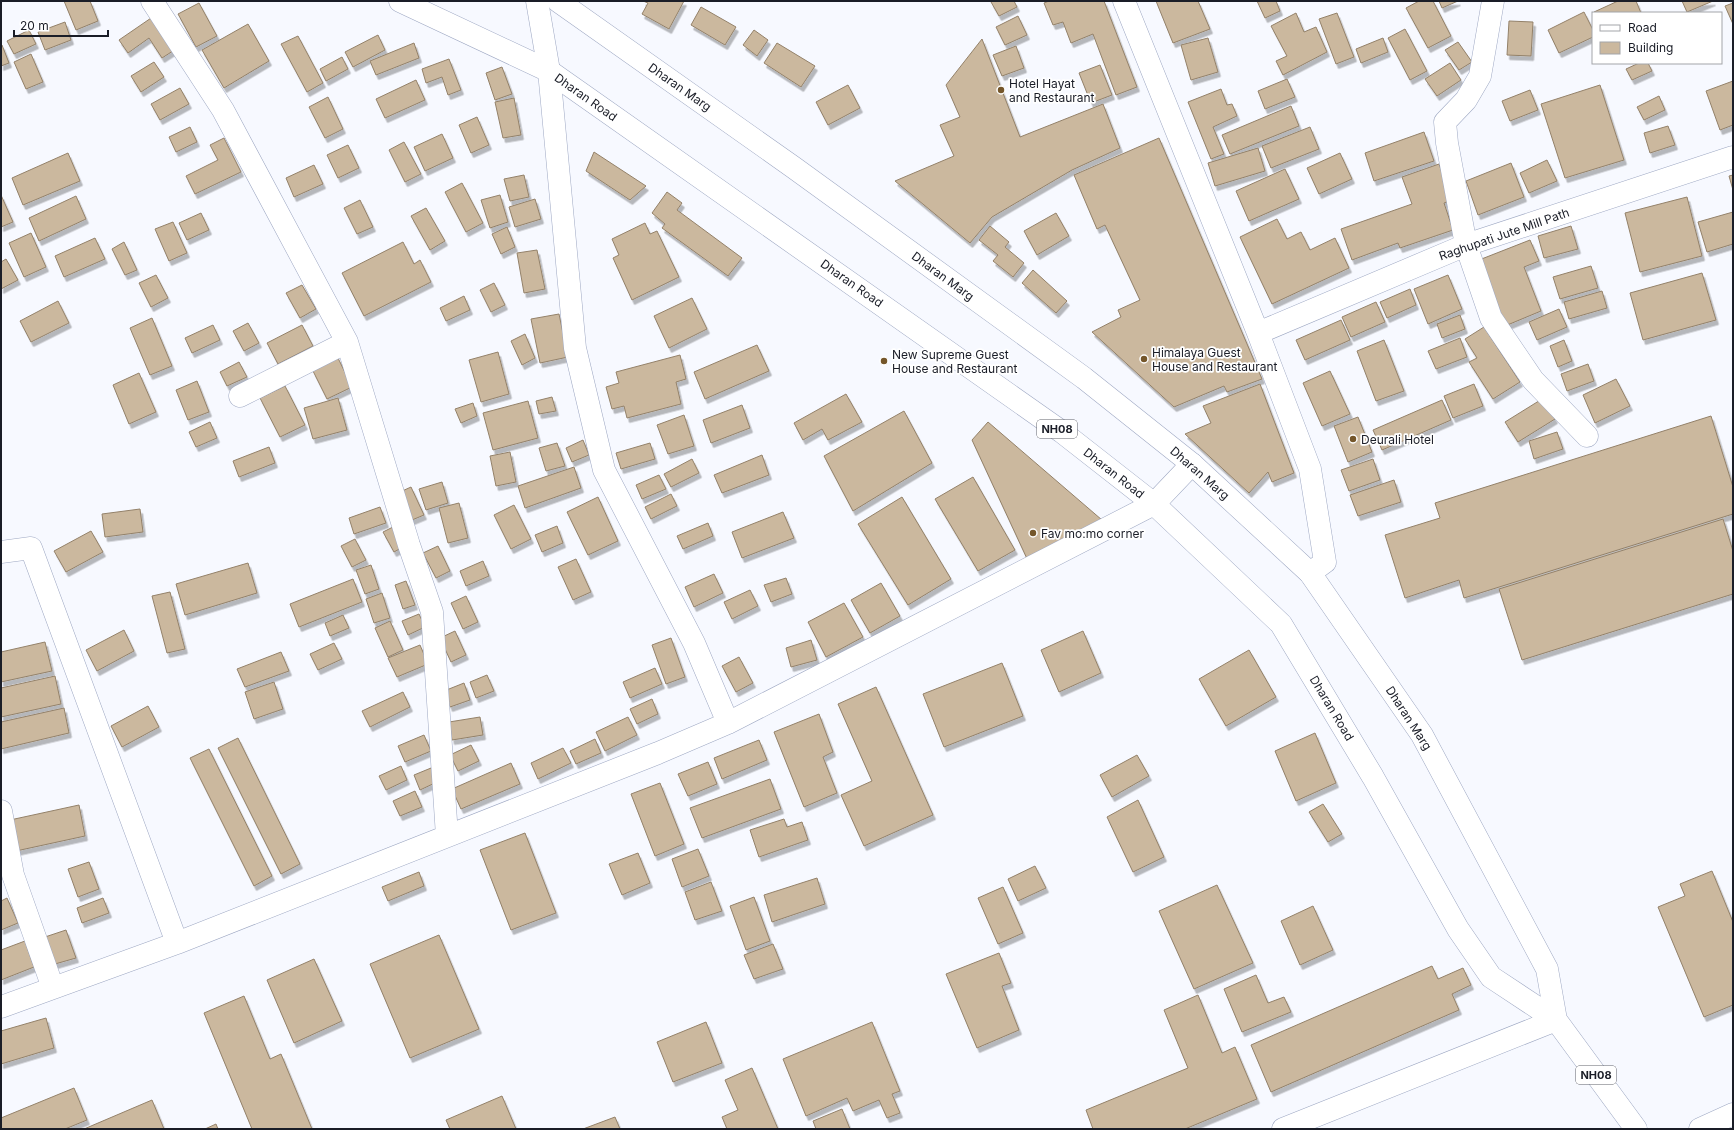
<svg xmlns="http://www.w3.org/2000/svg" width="1734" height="1130" viewBox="0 0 1734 1130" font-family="Inter,sans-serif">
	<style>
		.building { fill: #cbb89e; stroke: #938169; filter: url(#shadow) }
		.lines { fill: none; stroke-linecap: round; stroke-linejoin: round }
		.minor-casing { stroke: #9ea8c3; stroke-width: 23 }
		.major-casing { stroke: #9ea8c3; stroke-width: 23 }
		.highway-casing { stroke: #9ea8c3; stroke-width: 23 }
		.minor { stroke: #fff; stroke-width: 22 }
		.major { stroke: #fff; stroke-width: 22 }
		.highway { stroke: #fff; stroke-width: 22 }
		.poi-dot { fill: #74562a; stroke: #fff; stroke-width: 1.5 }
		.labels { text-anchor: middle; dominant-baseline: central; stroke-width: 3.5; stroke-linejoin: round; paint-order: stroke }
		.shield { fill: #fff; stroke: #5f6168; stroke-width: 1 }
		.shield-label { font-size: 11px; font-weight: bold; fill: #1a1d27 }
		.poi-label { font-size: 12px; fill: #1a1d27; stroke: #fff; text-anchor: start }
		.street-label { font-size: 12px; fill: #1a1d27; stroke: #fff }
	</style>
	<defs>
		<filter id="shadow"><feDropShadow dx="2.5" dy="4.5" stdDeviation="0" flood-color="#0004"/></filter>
	</defs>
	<rect width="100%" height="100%" fill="#f7f9ff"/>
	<path class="building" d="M64,1H90L98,21L76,30Z
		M643,1H684L669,29L642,14L648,3Z
		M993,1H1014L1017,7L999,16L991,2Z
		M1049,1H1104L1137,87L1116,95L1093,34L1071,43L1063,22L1053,25L1044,3Z
		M1156,1H1198L1210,29L1173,43Z
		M1257,1H1276L1280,11L1265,18Z
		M1419,1H1433L1451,36L1428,48L1406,8Z
		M1439,1H1458L1442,8Z
		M1618,1H1636L1641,13H1594V12Z
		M1682,1H1713L1687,12Z
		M199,3L217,36L196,47L178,14Z
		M1733,3V24L1725,6Z
		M701,7L736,27L725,45L691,25Z
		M1584,12L1593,30V37L1559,53L1548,30Z
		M1296,13L1304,32L1316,27L1327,52L1283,75L1276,61L1287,56L1271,26Z
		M1337,13L1354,57L1336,64L1319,19Z
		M154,16L176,49L162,58L149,38L128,53L119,40Z
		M1018,16L1027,35L1005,45L996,27Z
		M1509,21L1533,22L1531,56L1507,55Z
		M65,22L71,40L45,50L38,32Z
		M248,24L269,61L224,88L202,50Z
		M1405,29L1427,71L1410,80L1388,38Z
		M29,30L36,44L14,54L7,41Z
		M754,30L768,40L757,56L743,45Z
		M378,35L385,50L353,67L345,52Z
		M298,36L323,83L307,92L281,44Z
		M1208,38L1218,72L1191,80L1181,45Z
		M1383,38L1388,52L1361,63L1356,49Z
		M982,39L1020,137L1103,104L1120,148L1072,170L992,217L970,243L895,181L954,156L940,125L960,117L946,85Z
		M1458,42L1472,62L1459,70L1445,50Z
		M414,43L419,58L376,75L370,61Z
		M777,43L815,66L801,87L764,63Z
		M1,45H2L9,63L1,66Z
		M1016,46L1024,68L1002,76L993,55Z
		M31,54L43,82L26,89L14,62Z
		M342,57L348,69L326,81L320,69Z
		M449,59L461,90L448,95L442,77L426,83L422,69Z
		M154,62L164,77L141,92L131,76Z
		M1450,63L1461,80L1437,96L1425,79Z
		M1639,63H1648L1652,71L1632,80L1626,69Z
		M1100,65L1112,95L1091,103L1079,73Z
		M502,67L512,94L495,100L486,73Z
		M1287,79L1295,97L1265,109L1258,91Z
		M416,80L425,100L385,118L376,99Z
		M1733,81V125L1720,130L1706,91Z
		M848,85L860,108L828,125L816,102Z
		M1600,85L1624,160L1565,178L1541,104Z
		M180,88L189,104L160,120L151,104Z
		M1221,89L1227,105L1232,104L1237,116L1213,127L1224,154L1211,159L1188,102Z
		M1530,90L1538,110L1510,121L1502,101Z
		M1659,96L1665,110L1644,120L1637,107Z
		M328,97L343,129L325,138L309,107Z
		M514,98L521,135L503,138L495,102Z
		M1291,106L1299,126L1230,154L1222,135Z
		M477,117L489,145L471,153L459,125Z
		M1668,126L1675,145L1650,153L1644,133Z
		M190,127L197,142L176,152L169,137Z
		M1310,127L1319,149L1271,168L1262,146Z
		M1424,132L1434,161L1374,181L1365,153Z
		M442,134L453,158L425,171L414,147Z
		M224,138L241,172L195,194L186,176L218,160L210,145Z
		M1159,138L1262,379L1227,392L1224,386L1174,407L1092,332L1121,317L1118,310L1140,300L1105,225L1097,229L1074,175Z
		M404,142L421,174L405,182L389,150Z
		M348,145L359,168L338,178L327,155Z
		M1258,148L1265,171L1215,186L1208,163Z
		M594,152L646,186L630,200L586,171Z
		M68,153L80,181L23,205L12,178Z
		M1340,153L1352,179L1319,194L1307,168Z
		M1547,160L1557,181L1529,193L1520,173Z
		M1511,163L1524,197L1478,215L1466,181Z
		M1439,164L1452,200L1444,203L1453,230L1400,248L1398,243L1352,260L1341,229L1412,204L1402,177Z
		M314,165L323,184L294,197L286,178Z
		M1285,169L1299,199L1249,221L1236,191Z
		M524,175L529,197L510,201L504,179Z
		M1733,175V190L1729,176Z
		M462,183L483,223L466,232L445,192Z
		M667,192L682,203L677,210L742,258L728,276L662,228L665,224L652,213Z
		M1,195L13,222L1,227Z
		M500,195L508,222L490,228L481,200Z
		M76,196L86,219L39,241L29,218Z
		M1687,197L1702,256L1640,272L1625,213Z
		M535,199L541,219L515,227L509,207Z
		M360,200L373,227L357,234L344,208Z
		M426,208L445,241L430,250L411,216Z
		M1733,212V244L1707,252L1698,222Z
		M201,213L209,230L187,240L179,223Z
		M1056,213L1069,236L1037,255L1024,231Z
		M1277,219L1287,239L1301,232L1310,250L1335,238L1349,268L1272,304L1240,237Z
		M173,222L187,253L169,261L155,229Z
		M645,223L650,234L657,231L679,277L632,300L613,258L619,255L612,239Z
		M990,226L1009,242L1005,247L1024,263L1013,277L993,261L998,255L979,240Z
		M1571,226L1578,249L1544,258L1538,236Z
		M507,227L515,247L501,254L492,234Z
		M31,233L46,267L24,277L9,243Z
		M95,238L105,259L64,277L55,256Z
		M1530,240L1539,261L1524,267L1541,311L1505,326L1479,260Z
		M124,242L137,270L125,275L112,249Z
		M403,242L414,264L420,260L431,282L364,316L342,273Z
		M537,250L545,289L524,293L517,253Z
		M6,259L18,280L1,289V262Z
		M1591,266L1598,288L1560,299L1553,277Z
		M1033,270L1067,301L1056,313L1022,283Z
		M1702,273L1716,320L1643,340L1630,293Z
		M156,275L168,298L151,307L139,283Z
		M1448,275L1462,309L1428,324L1414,289Z
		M494,283L505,305L491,312L480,290Z
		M302,285L316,309L300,318L286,293Z
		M1410,289L1416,305L1387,318L1380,302Z
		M1602,291L1607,308L1569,319L1564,302Z
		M464,296L470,310L446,321L440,308Z
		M692,298L707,329L669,348L654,316Z
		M58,301L69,323L31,342L20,321Z
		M1376,302L1385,322L1351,337L1342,317Z
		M1559,309L1567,327L1537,340L1529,322Z
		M559,314L568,357L540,363L531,319Z
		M1460,315L1465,329L1442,338L1437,324Z
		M152,318L172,366L150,375L130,328Z
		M1341,320L1350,340L1305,360L1296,340Z
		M248,323L259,343L244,351L233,331Z
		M213,325L220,340L192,353L185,338Z
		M302,325L313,346L278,364L267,343Z
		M1484,327L1520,382L1493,399L1469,362L1477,358L1465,339Z
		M525,334L535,358L522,365L511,341Z
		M1460,338L1467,357L1436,369L1428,351Z
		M1384,340L1404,391L1376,401L1357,351Z
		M1564,340L1572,361L1558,367L1550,346Z
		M757,345L769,371L705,399L694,372Z
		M498,352L509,394L481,402L469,360Z
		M680,355L686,379L676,382L681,404L627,418L624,406L612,409L606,387L619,383L616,372Z
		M338,358L352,387L327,399L313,371Z
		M239,362L247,377L227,386L220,372Z
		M1588,364L1594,381L1567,391L1561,374Z
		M1330,371L1350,414L1322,426L1303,383Z
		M139,373L156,412L129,424L113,385Z
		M1616,379L1630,406L1595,423L1583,395Z
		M197,381L209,412L188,420L176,390Z
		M1260,384L1294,473L1272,482L1268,472L1249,493L1185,434L1211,423L1203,406Z
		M1474,384L1483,406L1453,418L1444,396Z
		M285,386L305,425L280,437L260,398Z
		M846,394L862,422L828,440L822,429L803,440L794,423Z
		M552,397L556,411L539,414L536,401Z
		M338,398L347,430L313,439L304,408Z
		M1542,399L1555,419L1518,442L1505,422Z
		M1442,400L1451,420L1382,450L1373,430Z
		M528,401L538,438L493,450L483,413Z
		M473,403L477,416L461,423L455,409Z
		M742,405L750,428L711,443L703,420Z
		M904,411L932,463L853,511L824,456Z
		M684,415L694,446L668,454L657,425Z
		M1711,416L1733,487V514L1464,598L1459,580L1405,598L1385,535L1440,518L1435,503Z
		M1358,417L1372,452L1348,462L1334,426Z
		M210,422L217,438L196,447L189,432Z
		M988,422L1109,526L1029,563L972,440Z
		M1557,432L1563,449L1534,459L1529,441Z
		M583,440L589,455L572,462L566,448Z
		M557,443L565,466L546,471L539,448Z
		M650,443L655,459L621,469L616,453Z
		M269,447L275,463L239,477L233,461Z
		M510,452L516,482L496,486L490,456Z
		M762,455L769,475L722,493L714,475Z
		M692,459L699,473L671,487L664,474Z
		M1373,459L1380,480L1349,491L1341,470Z
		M574,467L581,488L525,508L518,486Z
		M659,475L666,489L642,499L636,485Z
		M973,477L1015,550L978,571L935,499Z
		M1394,480L1401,502L1358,516L1350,495Z
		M442,482L448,503L426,510L419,489Z
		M411,487L424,515L412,520L400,492Z
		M671,494L677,506L651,519L645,507Z
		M598,497L618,541L588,555L567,512Z
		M902,497L951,579L908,605L858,524Z
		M459,503L468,538L448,543L439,508Z
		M514,505L531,539L511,549L494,515Z
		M380,507L386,523L354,534L349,518Z
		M140,509L143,532L105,537L102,514Z
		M783,512L794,538L742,558L732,532Z
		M1723,519L1733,551V594L1522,660L1499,589Z
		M708,523L713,536L683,549L677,536Z
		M557,526L563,543L542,552L535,535Z
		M393,527L403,547L394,552L383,532Z
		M91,531L103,552L66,572L54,551Z
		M355,539L366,560L352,567L341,546Z
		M438,546L450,571L436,578L423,553Z
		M576,559L591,592L573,600L558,567Z
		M483,561L489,576L466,586L460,571Z
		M248,563L257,593L185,615L176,584Z
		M371,565L379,589L365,594L356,570Z
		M714,574L723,593L694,607L685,587Z
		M786,578L792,594L771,602L764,585Z
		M353,579L362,602L299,627L290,604Z
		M406,581L415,605L403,609L395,585Z
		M881,583L900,616L870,633L851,600Z
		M750,590L758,606L732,619L724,602Z
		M170,592L185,649L167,653L152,596Z
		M382,593L390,618L374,623L366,599Z
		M466,596L478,622L463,629L451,603Z
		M844,603L863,637L826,657L808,622Z
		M419,614L425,627L408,635L402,621Z
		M343,615L349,628L330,636L325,623Z
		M390,621L403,650L388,657L375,628Z
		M124,630L134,651L97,671L86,650Z
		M455,631L466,655L451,662L440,638Z
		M1083,631L1101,673L1059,692L1041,650Z
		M671,638L685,677L666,684L652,645Z
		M811,640L817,660L791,667L786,648Z
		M45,642L52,671L1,682V652Z
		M334,643L342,659L318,670L310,654Z
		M420,645L428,664L397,677L388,658Z
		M1249,650L1276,697L1226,726L1199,679Z
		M281,652L289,671L245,687L237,669Z
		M739,657L753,683L736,692L722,666Z
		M1002,663L1023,716L944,747L923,694Z
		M655,668L662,684L630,698L623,682Z
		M487,675L494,691L476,698L470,682Z
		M55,676L61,704L1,717V688Z
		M274,682L283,709L254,719L245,692Z
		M464,683L470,700L450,707L444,691Z
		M876,687L933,815L864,846L841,795L872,781L838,704Z
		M403,692L410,707L370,727L362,711Z
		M652,699L658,714L637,724L630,709Z
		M148,706L159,727L122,747L111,726Z
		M64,708L69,733L1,749V722Z
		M819,714L833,752L823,757L837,793L804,807L774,732Z
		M480,717L483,735L452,740L449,722Z
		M628,717L637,735L605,751L596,732Z
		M1315,733L1336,783L1296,801L1275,751Z
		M424,735L431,751L405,762L398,746Z
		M238,738L300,864L281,874L218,748Z
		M595,739L601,753L576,764L570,751Z
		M759,740L767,760L722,779L714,758Z
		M471,745L479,761L458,771L450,755Z
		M563,748L571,763L538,779L531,763Z
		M209,749L272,876L254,886L190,758Z
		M1137,755L1149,776L1112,797L1100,775Z
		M708,762L717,784L688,796L678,774Z
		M511,763L520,784L461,809L452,789Z
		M401,766L407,780L386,790L379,776Z
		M431,768L437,782L420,790L414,775Z
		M770,779L781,809L702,838L690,808Z
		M660,783L684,844L655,856L631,794Z
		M415,791L422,807L400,816L393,801Z
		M1138,800L1164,857L1133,872L1107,817Z
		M1323,804L1342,834L1328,842L1309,812Z
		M79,805L85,836L16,851L10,820Z
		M784,819L787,827L802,822L808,840L759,857L750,830Z
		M525,833L556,913L511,930L480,850Z
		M698,849L709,876L682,887L672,859Z
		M638,853L650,883L622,895L609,864Z
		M89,862L99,889L78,897L68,869Z
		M1035,866L1046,888L1018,901L1008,879Z
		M1712,871L1733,922V1005L1704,1017L1658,907L1685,896L1680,884Z
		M419,872L424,886L388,901L382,887Z
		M817,878L825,904L772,922L764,895Z
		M711,882L722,911L695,920L685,892Z
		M1217,885L1253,963L1194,989L1159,911Z
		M1003,887L1023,933L998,944L978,898Z
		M754,897L770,941L746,950L730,906Z
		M7,898L18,923L1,930V901Z
		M103,898L109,913L82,923L77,908Z
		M1313,906L1333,950L1300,965L1281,921Z
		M66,930L76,958L55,964L45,937Z
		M439,935L479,1029L410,1058L370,964Z
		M25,941L34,967L1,980V950Z
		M773,944L783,969L754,979L744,955Z
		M999,953L1011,983L1002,986L1019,1030L977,1048L946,974Z
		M314,959L342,1021L294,1043L267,980Z
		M1432,966L1438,979L1463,968L1471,985L1452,994L1459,1010L1271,1092L1251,1045Z
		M1256,975L1268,1003L1284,997L1291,1012L1242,1032L1224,989Z
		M1198,995L1222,1053L1235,1047L1257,1099L1185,1129H1093L1086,1110L1188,1068L1164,1010Z
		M244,996L270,1059L281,1054L312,1129H252L204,1013Z
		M46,1018L54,1048L1,1064V1031Z
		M706,1022L722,1063L673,1082L657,1042Z
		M872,1022L900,1091L892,1094L900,1113L887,1118L879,1100L853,1111L847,1098L806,1116L783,1059Z
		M752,1068L778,1129H727L722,1117L738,1110L725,1080Z
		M74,1088L87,1120L65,1129H1V1118Z
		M502,1096L516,1129H450L446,1120Z
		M152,1100L164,1129H84Z
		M842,1109L850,1129H816L813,1121Z
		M615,1117L620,1129H583Z
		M216,1124L218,1129H205Z"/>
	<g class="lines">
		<g class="minor-casing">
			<path id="minor" d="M152,1L223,110L347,342L409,545L432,612L447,836
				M537,1L549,71L575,348L604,470L694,643L728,723
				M1124,1L1258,333L1310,469L1325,562L1310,573
				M1493,1L1480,76L1466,100L1445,122L1447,143L1466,245L1491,318L1533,380L1587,436
				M1258,333L1466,245L1733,157
				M240,396L347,342
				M1,552L31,548L177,943
				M1,811L13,875L53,988
				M1,1007L177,943L658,753L728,723L1154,504L1192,464"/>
		</g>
		<g class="major-casing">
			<path id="major" d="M400,1L549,71L1062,432L1154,504L1281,624L1373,777L1458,929L1491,977L1556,1020
				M558,1L793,167L1084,378L1192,464L1310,573L1422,735L1547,969L1556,1020L1636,1129
				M1283,1129L1556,1020"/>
		</g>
		<g class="highway-casing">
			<path id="highway" d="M1700,1129L1733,1114"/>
		</g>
		<use href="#minor" class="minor"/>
		<use href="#major" class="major"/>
		<use href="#highway" class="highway"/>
	</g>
	<g class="poi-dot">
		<circle cx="1001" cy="90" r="4"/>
		<circle cx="1144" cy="359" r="4"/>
		<circle cx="884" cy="361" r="4"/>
		<circle cx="1353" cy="439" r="4"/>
		<circle cx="1033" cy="533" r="4"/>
	</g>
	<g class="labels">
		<g class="shield">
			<rect x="1037" y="420" width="40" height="18" rx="3"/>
			<rect x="1576" y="1066" width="40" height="18" rx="3"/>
		</g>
		<g class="shield-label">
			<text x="1057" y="429">NH08</text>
			<text x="1596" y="1075">NH08</text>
		</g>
		<g class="poi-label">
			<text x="1009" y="83">Hotel Hayat<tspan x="1009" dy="14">and Restaurant</tspan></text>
			<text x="1152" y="352">Himalaya Guest<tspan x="1152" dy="14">House and Restaurant</tspan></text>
			<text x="892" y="354">New Supreme Guest<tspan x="892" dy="14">House and Restaurant</tspan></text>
			<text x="1361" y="439">Deurali Hotel</text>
			<text x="1041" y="533">Fav mo:mo corner</text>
		</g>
		<g class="street-label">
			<text transform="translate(680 87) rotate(35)">Dharan Marg</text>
			<text transform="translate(586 97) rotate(35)">Dharan Road</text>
			<text transform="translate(1504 234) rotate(-19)">Raghupati Jute Mill Path</text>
			<text transform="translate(943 276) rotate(36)">Dharan Marg</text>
			<text transform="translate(852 283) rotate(35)">Dharan Road</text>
			<text transform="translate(1114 473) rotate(38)">Dharan Road</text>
			<text transform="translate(1200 473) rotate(41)">Dharan Marg</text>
			<text transform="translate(1332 708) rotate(59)">Dharan Road</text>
			<text transform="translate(1409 718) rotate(57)">Dharan Marg</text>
		</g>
	</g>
	<rect width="1734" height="1130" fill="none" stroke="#1a1d27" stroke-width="4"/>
	<rect x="1592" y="12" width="130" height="52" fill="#ffffff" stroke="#a3a5a9"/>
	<rect x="1600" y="25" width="20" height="6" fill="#ffffff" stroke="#a3a5a9"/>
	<text x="1628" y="32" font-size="12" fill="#1a1d27">Road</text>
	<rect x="1600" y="42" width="20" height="12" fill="#cbb89e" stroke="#a3a5a9"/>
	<text x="1628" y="52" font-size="12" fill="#1a1d27">Building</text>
	<path d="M14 30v6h94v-6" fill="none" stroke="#1a1d27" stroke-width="2"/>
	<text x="20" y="30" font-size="12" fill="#1a1d27" stroke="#ffffff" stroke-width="3" paint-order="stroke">20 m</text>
</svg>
